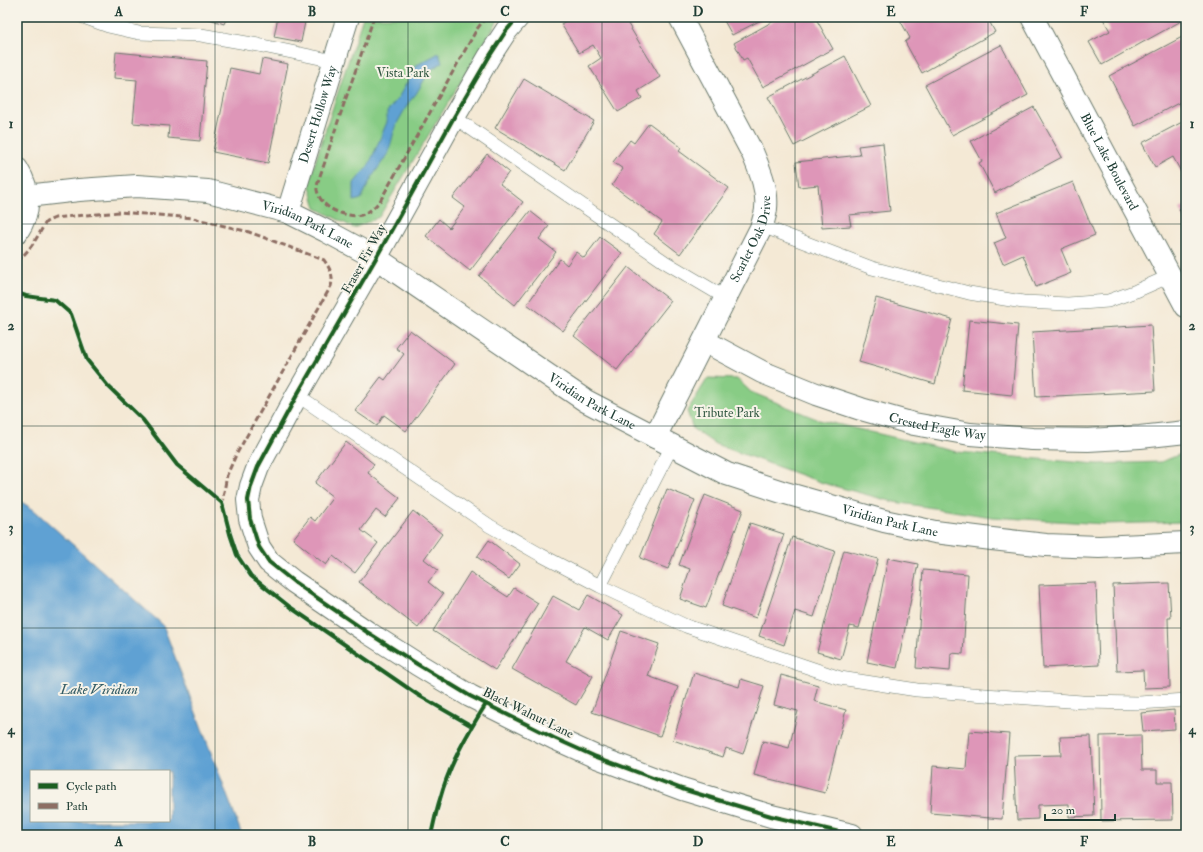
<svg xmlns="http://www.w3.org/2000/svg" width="1203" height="852" viewBox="0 0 1203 852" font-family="'IM FELL Double Pica',serif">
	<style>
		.green { fill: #88cc85; stroke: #54845c }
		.water { fill: #5ea1d3; stroke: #3e6f84; fill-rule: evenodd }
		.building { fill: #de96b8 }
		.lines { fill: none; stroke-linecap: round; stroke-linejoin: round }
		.service-casing { stroke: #6a796c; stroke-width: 14 }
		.minor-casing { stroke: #6a796c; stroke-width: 24 }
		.tertiary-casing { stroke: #6a796c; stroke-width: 24 }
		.service { stroke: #fff; stroke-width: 13 }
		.minor { stroke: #fff; stroke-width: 22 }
		.tertiary { stroke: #fff; stroke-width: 22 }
		.quiet { stroke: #8d6e63; stroke-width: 3; stroke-dasharray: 6 3; stroke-linecap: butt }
		.cycleway-casing { stroke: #f7f3e8; stroke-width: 6 }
		.cycleway { stroke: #1b5e20; stroke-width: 4 }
		.grid { fill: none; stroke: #1f3d34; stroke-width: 1; stroke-opacity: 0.55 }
		.labels { text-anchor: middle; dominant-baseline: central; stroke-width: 4; stroke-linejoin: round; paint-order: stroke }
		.park-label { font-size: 13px; fill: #345a44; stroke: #f7f3e8 }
		.street-label { font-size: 13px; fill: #1f3d34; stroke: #f7f3e8 }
		.water-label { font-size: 14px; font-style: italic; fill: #325b64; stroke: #f7f3e8 }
		.neatline { fill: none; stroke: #1f3d34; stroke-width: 1.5 }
		.grid-label { font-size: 13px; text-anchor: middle; font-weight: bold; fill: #1f3d34 }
	</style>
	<rect width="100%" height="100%" fill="#f7f3e8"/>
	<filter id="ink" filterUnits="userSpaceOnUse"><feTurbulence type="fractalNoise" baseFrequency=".025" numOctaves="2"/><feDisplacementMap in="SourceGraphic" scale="8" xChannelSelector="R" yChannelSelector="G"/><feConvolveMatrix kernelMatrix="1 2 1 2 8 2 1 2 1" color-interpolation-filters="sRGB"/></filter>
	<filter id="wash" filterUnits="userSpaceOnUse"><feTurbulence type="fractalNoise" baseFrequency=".012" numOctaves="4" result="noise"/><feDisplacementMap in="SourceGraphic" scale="16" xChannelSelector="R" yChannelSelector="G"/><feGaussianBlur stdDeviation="0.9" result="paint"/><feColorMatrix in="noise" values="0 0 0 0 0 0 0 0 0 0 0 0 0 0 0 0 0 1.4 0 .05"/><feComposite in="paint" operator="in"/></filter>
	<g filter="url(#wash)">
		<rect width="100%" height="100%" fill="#f4e9d5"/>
		<path class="green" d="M363,17H500L379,217L354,228L316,208L308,179L309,182L327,125Z
			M708,378L737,379L751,392L819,420L957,452L1097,464L1161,462L1186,452V522L1104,524L992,517L894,502L823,483L715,444L693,429L687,411Z"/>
		<path class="water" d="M439,53L442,63L430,70L416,94L409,102L395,127L389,152L372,177L361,199L354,201V183L369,165L387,122V112L398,98L417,65Z
			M17,499L34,510L163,625L242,835H17ZM31,771H169V821H31Z"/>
		<g id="blocks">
			<path class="building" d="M204,17H227L224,24Z
				M278,17H306L301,42L274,37Z
				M572,17H640L628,24L660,77L638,91L642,98L618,112L589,66L601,58L593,45L579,53L561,24Z
				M722,17H767L732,35Z
				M781,17H815L833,49L763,87L747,58L743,60L734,43Z
				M905,17H987L995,32L922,73L905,42L910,38L900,20Z
				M1102,17H1181L1183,20L1102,65L1089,42L1110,31Z
				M1184,36L1186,41V99L1135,126L1109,76Z
				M1001,45L1028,95L952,135L925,85Z
				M116,52L207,61L200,141L168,138L169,126L133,123L137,80L114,78Z
				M845,56L871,106L794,146L768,97Z
				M262,59L288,64L268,163L213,152L230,68L259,74Z
				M524,79L594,121L565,170L495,128Z
				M1034,107L1062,157L995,193L979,163L982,161L971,141Z
				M1186,120V181L1173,157L1155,167L1142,143Z
				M649,123L681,147L679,151L729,188L680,254L654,234L662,222L612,185L623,169L613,162L630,140L634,143Z
				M883,143L890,211L849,215L851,226L822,228L818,185L799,187L796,162L860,155L858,146Z
				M487,154L509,172L500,184L523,202L470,271L426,236L439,219L449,228L465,207L453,198Z
				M1073,182L1095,235L1061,249L1071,273L1036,287L1023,255L1003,264L994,243L1006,238L996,213Z
				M1186,205V222L1179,209Z
				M530,211L549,226L539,239L556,252L515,305L479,276Z
				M600,237L622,253L563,331L527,304L560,259L567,265L576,252L584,258Z
				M628,267L671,301L617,370L574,336Z
				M876,298L952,319L935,384L859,362Z
				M969,320L1018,325L1012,395L962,390Z
				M1151,325L1155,391L1036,397L1032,332Z
				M410,330L455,364L406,431L384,415L377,426L355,411L381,377L385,380L404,354L396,348Z
				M346,442L374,464L368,473L400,498L385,517L376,510L361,530L378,543L355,573L333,556L326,565L293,539L310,517L315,521L333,497L315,483Z
				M667,489L695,500L668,569L640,558Z
				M705,495L743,510L706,608L680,599L690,569L679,565Z
				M413,511L442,534L424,559L438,570L428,582L443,594L418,628L359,582Z
				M750,523L784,534L756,618L722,606Z
				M792,537L835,551L814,617L795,611L784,645L759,636Z
				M489,540L520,564L509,579L477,557Z
				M844,550L878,559L859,628L850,626L841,659L817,652Z
				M888,558L918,564L897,668L867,662Z
				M923,570L968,574L963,654L951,653L950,671L916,668Z
				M470,572L508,597L514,588L538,603L495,670L433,631Z
				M1096,583L1099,665L1043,668L1039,585Z
				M1169,583L1171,618H1168L1170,687L1144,688L1143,670L1117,671L1113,585Z
				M588,595L623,615L608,640L585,627L566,661L593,676L576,705L512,669L553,596L579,610Z
				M621,631L659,644L648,676L678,687L660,736L592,712Z
				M694,673L739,687L741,679L764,686L743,754L726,748L723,757L673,740Z
				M781,675L818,685L814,701L846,710L825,793L754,775L763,741L789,748L798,711L774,705Z
				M1174,710L1175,729L1143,731L1141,713Z
				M969,731L1009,734L1002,819L930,813L933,766L966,769Z
				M1186,731V794H1185L1180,732Z
				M1141,735L1142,770H1157V782H1172L1173,820L1101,821L1100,736Z
				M1091,736L1094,816L1069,817V804L1038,805V819L1017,820L1014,756L1061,755L1060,737Z"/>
		</g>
	</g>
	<g filter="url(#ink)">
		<use href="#blocks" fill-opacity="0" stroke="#6a796c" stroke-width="1"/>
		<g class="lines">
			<g class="service-casing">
				<path id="service" d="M83,17L108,26L139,33L201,35L258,45L334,61
					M454,117L665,262L726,298
					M762,226L872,268L969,293L1023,302L1068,304L1108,301L1136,291L1170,276
					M297,395L490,526L541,555L600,586L686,626L840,678L917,690L1082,702L1139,703L1186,700
					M600,586L672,446"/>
			</g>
			<g class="minor-casing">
				<g id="minor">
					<path d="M518,17L506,31L489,57L454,117L376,258L297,395L258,467L251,486L248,500L250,519L259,547L269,562L294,582L367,632L417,664L470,696L554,738L594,756L682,789L771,816L852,835"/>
					<path id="s1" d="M1032,17L1186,306"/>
					<path id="s2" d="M288,212L348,17"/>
					<path id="s3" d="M704,341L762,372L816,394L861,409L914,424L970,434L1032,439L1088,440L1140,437L1186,432"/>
					<path id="s4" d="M655,437L762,226C763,220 766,214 766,208C768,189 760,171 753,154L680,17"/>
				</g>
			</g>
			<g class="tertiary-casing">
				<g id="tertiary">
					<path d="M17,169C30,190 31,211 17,232"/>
					<path id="s5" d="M27,196L79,190L137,186L208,191L288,212L326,231L376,258L586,401L727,474L782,492L884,521L935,532L992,539L1046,545L1099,547L1186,543"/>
				</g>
			</g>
			<use href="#service" class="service"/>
			<use href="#minor" class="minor"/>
			<use href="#tertiary" class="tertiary"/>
			<path class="quiet" d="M374,17C358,64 341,111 326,158C324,167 316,183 317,190C320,205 335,213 349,215C363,218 371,211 380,201L477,29L486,17
				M17,261C31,250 37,237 46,222L55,218L64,217L120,212L193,218L249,232L324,260C330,269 334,275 331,286L236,455L227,475L222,503"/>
			<g class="cycleway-casing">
				<path id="cycleway" d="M518,17L506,31L489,57L454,117L376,258L297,395L258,467L251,486L248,500L250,519L259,547L269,562L294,582L367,632L417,664L470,696L554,738L594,756L682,789L771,816L852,835
					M17,293L26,296L55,300L71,314L87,360L108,386L143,420L177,465L222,503L230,534L237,555L251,576L290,607L418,695L472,726
					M431,835C434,823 436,811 440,799C449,765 467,734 486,704"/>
			</g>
			<use href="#cycleway" class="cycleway"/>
		</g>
	</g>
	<path class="grid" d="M215,17V835M408,17V835M602,17V835M795,17V835M988,17V835M17,224H1186M17,426H1186M17,628H1186"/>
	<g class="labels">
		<g class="park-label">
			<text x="403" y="73">Vista Park</text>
			<text x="727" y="413">Tribute Park</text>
		</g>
		<g class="street-label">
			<text stroke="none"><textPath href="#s2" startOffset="102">Desert Hollow Way</textPath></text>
			<text stroke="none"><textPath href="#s1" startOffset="164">Blue Lake Boulevard</textPath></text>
			<text stroke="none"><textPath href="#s5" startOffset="287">Viridian Park Lane</textPath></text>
			<text stroke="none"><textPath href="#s4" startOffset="221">Scarlet Oak Drive</textPath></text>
			<text transform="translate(364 259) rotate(-61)">Fraser Fir Way</text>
			<text stroke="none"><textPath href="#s5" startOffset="623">Viridian Park Lane</textPath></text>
			<text stroke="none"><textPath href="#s3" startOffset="250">Crested Eagle Way</textPath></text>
			<text stroke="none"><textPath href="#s5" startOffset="946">Viridian Park Lane</textPath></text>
			<text transform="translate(528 713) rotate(26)">Black Walnut Lane</text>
		</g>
		<g class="water-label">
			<text x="99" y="689">Lake Viridian</text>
		</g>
	</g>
	<rect width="1203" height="852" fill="none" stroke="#f7f3e8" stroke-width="44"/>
	<rect x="30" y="770" width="140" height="52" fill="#f7f3e8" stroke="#a1aaa0"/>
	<rect x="38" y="783" width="20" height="6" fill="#1b5e20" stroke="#a1aaa0"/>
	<text x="66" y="790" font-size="12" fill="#1f3d34">Cycle path</text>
	<rect x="38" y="803" width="20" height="6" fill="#8d6e63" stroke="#a1aaa0"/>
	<text x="66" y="810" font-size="12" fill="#1f3d34">Path</text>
	<path d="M1045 814v6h70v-6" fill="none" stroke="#1f3d34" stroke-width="2"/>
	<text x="1051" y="814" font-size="12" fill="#1f3d34" stroke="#f7f3e8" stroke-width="3" paint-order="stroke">20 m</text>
	<rect x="22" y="22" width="1159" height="808" class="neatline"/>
	<g class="grid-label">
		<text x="119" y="16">A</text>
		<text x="312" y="16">B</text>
		<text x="505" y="16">C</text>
		<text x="698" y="16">D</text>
		<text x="891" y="16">E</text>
		<text x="1084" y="16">F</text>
		<text x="11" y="128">1</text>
		<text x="1192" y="128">1</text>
		<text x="11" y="330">2</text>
		<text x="1192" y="330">2</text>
		<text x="11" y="532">3</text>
		<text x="1192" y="532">3</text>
		<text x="11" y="734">4</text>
		<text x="1192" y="734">4</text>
		<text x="119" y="846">A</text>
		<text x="312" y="846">B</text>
		<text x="505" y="846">C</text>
		<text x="698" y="846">D</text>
		<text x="891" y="846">E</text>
		<text x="1084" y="846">F</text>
	</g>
</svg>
